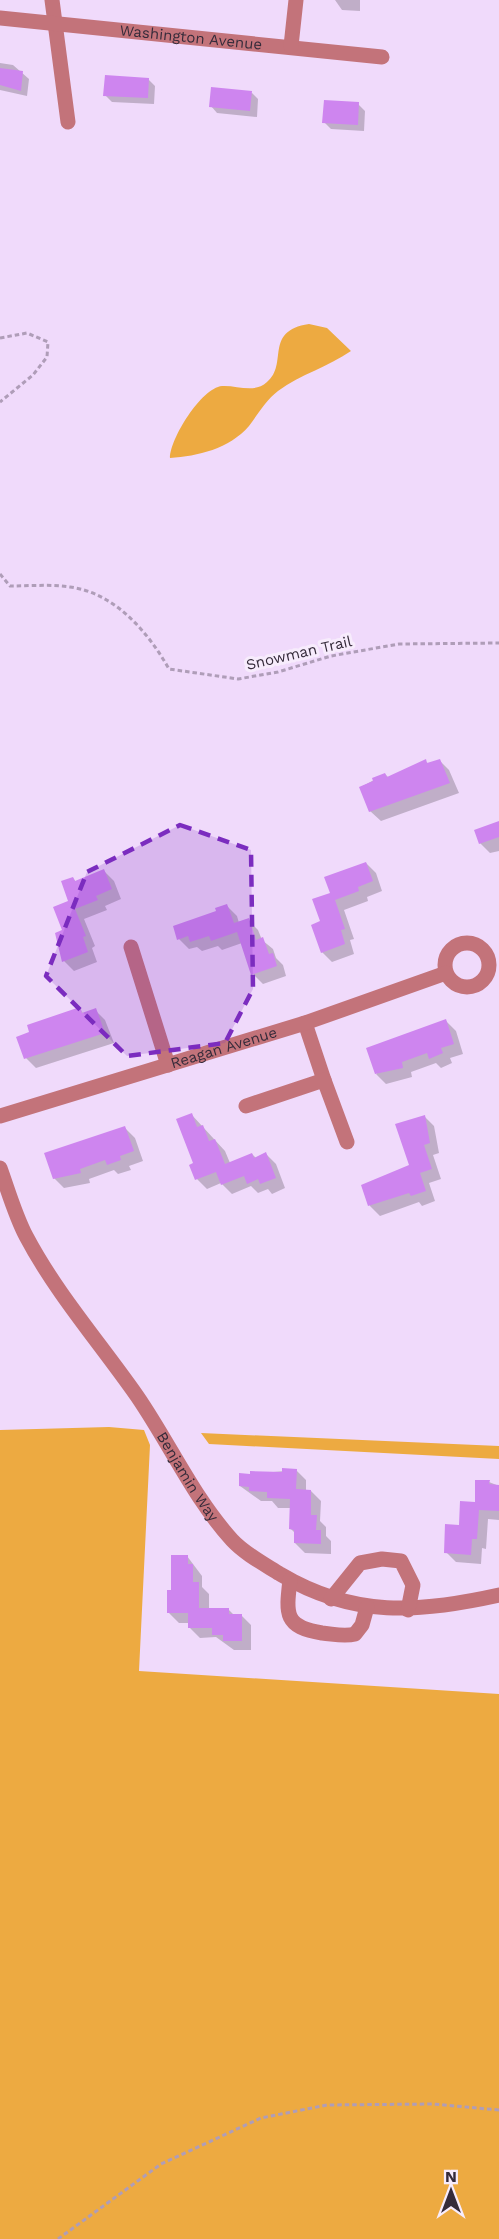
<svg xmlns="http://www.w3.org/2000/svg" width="499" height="2239" viewBox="0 0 499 2239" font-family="'Work Sans',sans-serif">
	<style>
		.green { fill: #edaa41 }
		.shadow { fill: #0003 }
		.building { fill: #ce85ef }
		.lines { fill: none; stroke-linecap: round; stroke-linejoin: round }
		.path { stroke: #af9db8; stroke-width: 3; stroke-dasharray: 4.5 3; stroke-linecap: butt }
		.minor { stroke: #c3737a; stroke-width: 15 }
		.marked { fill: #7b2cbf; fill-opacity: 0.2; stroke: #7b2cbf; stroke-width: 4.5; stroke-dasharray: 12 8; stroke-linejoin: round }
		.labels { text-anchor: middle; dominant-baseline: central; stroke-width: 6; stroke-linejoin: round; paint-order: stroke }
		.street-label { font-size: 15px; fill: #352b3a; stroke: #f7ecfc }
	</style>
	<rect width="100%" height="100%" fill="#f0dafb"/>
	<path class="green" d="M309,324L327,328L351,351C328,367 301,374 278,391C266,400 258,414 249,426C229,449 198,456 170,458C170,439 201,388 222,386C237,385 254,394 267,382C289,364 263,331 309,324Z
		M109,1427L144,1430L150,1445L139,1671L499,1694V2239H0V1430Z
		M201,1433L499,1446V1459L209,1444Z"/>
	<path class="shadow" d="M335,0H360V11L342,10Z
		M0,63L13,65L29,79L27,96L0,90Z
		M148,79L155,86L154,104L112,102L105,95Z
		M252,93L258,99L257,117L217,113L211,106Z
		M358,104L365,111L364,131L331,129L324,122Z
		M439,760L449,770L459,793L381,821L370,811L361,787L385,774L389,778L425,761L429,764Z
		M499,822V851L490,853L480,843Z
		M366,863L376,873L382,891L367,897L368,901L344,910L354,939L350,940L354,954L332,962L322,952V922L331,894Z
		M104,871L114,881L121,899L105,906L107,910L84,919L95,946L92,948L97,962L74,971L64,961V931L73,878L76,882Z
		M227,906L237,916L239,923L248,920L258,930L262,940L273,949L276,958L283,965L286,976L263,984L253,974L242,943L222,950L218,946L202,951L197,947L189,949L179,939Z
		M80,1009L84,1014L95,1010L105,1020L114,1043L36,1068L26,1058Z
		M446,1021L456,1031L463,1054L450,1058L452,1063L441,1068L436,1063L411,1072L412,1077L386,1084L376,1074Z
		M191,1114L225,1151L230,1163L252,1154L256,1158L266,1154L276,1164L285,1188L272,1194L268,1189L258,1193L251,1186L232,1194L221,1183L207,1189L197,1179Z
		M424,1116L434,1126L439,1153L433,1155L441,1179L429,1183L435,1201L422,1206L419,1202L380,1216L370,1206L363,1186L411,1166Z
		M125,1128L135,1138L143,1161L129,1166L131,1170L118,1174L114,1170L89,1179L90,1183L64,1188L54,1178Z
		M296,1470L306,1480V1491H311L321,1501L320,1521L326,1527V1536L331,1541V1554L305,1553L295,1543L296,1534L291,1529V1508H278L272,1501H261L240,1486L241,1475Z
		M489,1482L499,1486V1520L488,1519L486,1549L482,1548L481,1564L456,1562L446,1552Z
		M187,1556L202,1576V1587L209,1594V1610L228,1609L234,1615H241L251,1625V1650H234L216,1637L200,1638L190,1628V1623H179L169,1613L173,1591Z"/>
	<path class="building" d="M0,68L23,71L21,91L0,85Z
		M105,75L149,78L148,98L103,96Z
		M211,87L252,91L250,111L209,107Z
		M324,100L359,102L358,125L322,123Z
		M426,759L427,763L440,759L450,783L369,812L359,787L373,781L372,778L385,773L387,777Z
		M499,821V837L479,844L474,830Z
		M366,862L373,881L358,887L359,891L335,900L345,929L341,930L345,944L321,953L311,925L320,921L312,899L330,893L324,877Z
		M104,869L112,889L96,896L98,900L75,909L86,936L83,937L88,952L62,962L55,933L62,930L53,907L68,901L61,881L73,877L75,881Z
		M227,904L234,923L249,918L256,940L263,937L269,954L273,953L277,966L251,975L237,932L211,941L209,936L190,942L188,936L177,940L173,926L216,911L215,908Z
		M80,1007L82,1013L96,1008L105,1033L24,1059L16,1037L29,1032L27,1025Z
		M446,1019L454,1044L441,1048L443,1053L429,1059L427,1053L402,1062L403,1068L375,1074L366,1048Z
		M192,1113L197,1127L203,1125L209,1141L215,1139L225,1164L252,1153L254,1158L266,1152L276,1178L260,1184L258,1179L247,1184L244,1176L221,1185L216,1172L195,1180L189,1165L193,1163L176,1119Z
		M425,1115L430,1143L424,1145L432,1169L420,1173L426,1191L411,1196L409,1193L368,1206L361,1185L409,1165L395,1124Z
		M125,1126L134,1151L120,1156L121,1160L107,1165L105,1160L80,1169L81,1173L53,1179L44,1153Z
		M282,1468L297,1469L296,1489L311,1490V1515H317L316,1530H321V1544L294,1543V1530L289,1529L290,1499L267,1498V1492L249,1491V1487L239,1486V1473L250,1474V1471L282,1472Z
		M475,1480H490L489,1484L499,1485V1511L479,1510L477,1539H472L471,1555L444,1553L445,1524L459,1525L460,1501L475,1502Z
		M171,1555H188V1564H193V1582H199V1608H229V1614H242V1641H223V1635H212V1628H188V1613H167V1590H171Z"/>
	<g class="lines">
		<path class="path" d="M0,338L27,333L48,342L47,357L33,375L0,402
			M0,574L10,586C29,586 50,584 70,587C115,593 148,632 169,669L238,679L278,672L331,656L399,644L499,643
			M58,2239L161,2164L261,2118L327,2105L433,2104L499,2110"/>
		<g class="minor">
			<path d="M52,0L68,122"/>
			<path id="s1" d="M0,18L382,57"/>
			<path d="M291,46L296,0"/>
			<circle cx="467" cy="965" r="22"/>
			<path d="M131,947L168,1065"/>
			<path d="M305,1023L324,1080"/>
			<path d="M246,1106L324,1080L347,1142"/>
			<path id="s2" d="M0,1116L305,1023L446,973"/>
			<path id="s3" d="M0,1168C8,1190 15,1215 26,1236C56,1293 100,1343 137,1396C170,1444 193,1497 232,1540C245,1554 264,1564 280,1574C354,1618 418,1613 499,1595"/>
			<path d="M290,1580C286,1614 284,1627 322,1633C334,1634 344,1637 355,1634L362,1625L367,1607"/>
			<path d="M331,1599L360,1563L382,1559L401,1561L413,1585L408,1610"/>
		</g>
	</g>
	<path class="marked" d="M180,825L251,850L253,989L225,1043L127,1056L46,976L87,872Z"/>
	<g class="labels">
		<g class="street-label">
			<text stroke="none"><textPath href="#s1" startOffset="192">Washington Avenue</textPath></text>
			<text transform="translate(299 653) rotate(-13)">Snowman Trail</text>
			<text stroke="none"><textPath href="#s2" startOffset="234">Reagan Avenue</textPath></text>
			<text stroke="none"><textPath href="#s3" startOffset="363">Benjamin Way</textPath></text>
		</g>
	</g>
	<g transform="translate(451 2191)" stroke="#f7ecfc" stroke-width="4.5" paint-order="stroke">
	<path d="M0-4.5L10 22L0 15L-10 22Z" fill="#352b3a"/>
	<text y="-9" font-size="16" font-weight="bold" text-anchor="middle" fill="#352b3a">N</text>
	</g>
</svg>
